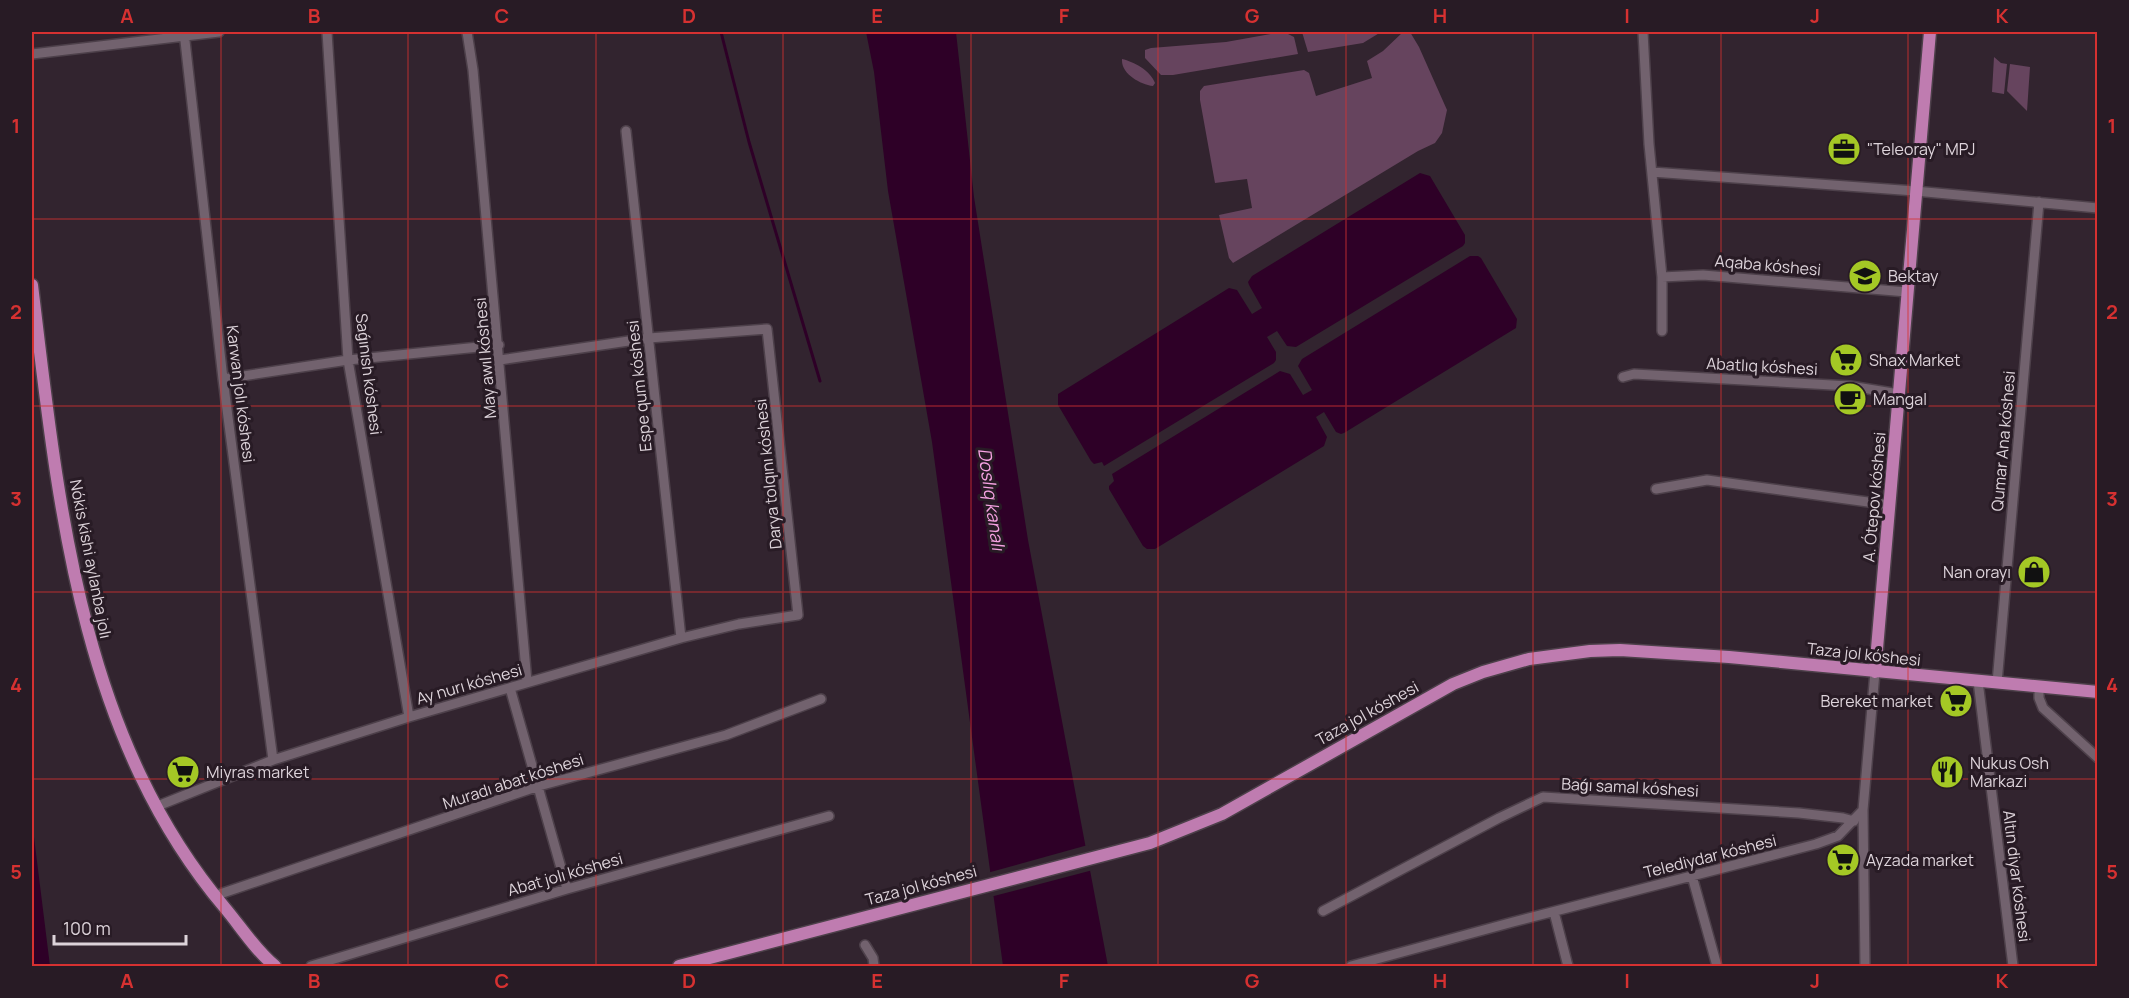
<svg xmlns="http://www.w3.org/2000/svg" width="2129" height="998" viewBox="0 0 2129 998" font-family="Manrope,sans-serif">
	<style>
		.green { fill: #66445e }
		.water { fill: #2e0027 }
		.pier { fill: #32242f }
		.lines { fill: none; stroke-linecap: round; stroke-linejoin: round }
		.stream { stroke: #2e0027; stroke-width: 3 }
		.minor-casing { stroke: #4d404a; stroke-width: 12 }
		.major-casing { stroke: #4d404a; stroke-width: 15 }
		.minor { stroke: #72626e; stroke-width: 9 }
		.major { stroke: #bf7cb0; stroke-width: 12 }
		.grid { fill: none; stroke: #d63131; stroke-width: 1.5; stroke-opacity: 0.55 }
		.labels { text-anchor: middle; dominant-baseline: central; stroke-width: 6; stroke-linejoin: round; paint-order: stroke }
		.poi-label { font-size: 16px; fill: #ddd3da; stroke: #281b25; text-anchor: start }
		.street-label { font-size: 16px; fill: #ddd3da; stroke: #281b25 }
		.water-label { font-size: 18px; font-style: italic; fill: #f6a2e2; stroke: #281b25 }
		.neatline { fill: none; stroke: #d63131; stroke-width: 2 }
		.grid-label { font-size: 20px; text-anchor: middle; font-weight: bold; fill: #d63131 }
	</style>
	<rect width="100%" height="100%" fill="#32242f"/>
	<path class="green" d="M1302,32H1381L1363,43L1308,52Z
		M1403,32H1410L1419,47L1447,110L1442,133L1435,143L1418,151L1233,263L1229,258L1219,215L1252,208L1247,179L1215,183L1200,100V91L1204,86L1304,70L1309,73L1316,96L1372,78L1367,61L1383,51Z
		M1276,33L1288,34L1294,37L1298,54L1173,75H1161L1145,58V50L1151,48L1226,42Z
		M1994,57L2001,63L2007,64L2004,94L1992,92Z
		M1122,59C1134,62 1150,70 1155,83L1153,86C1140,84 1121,74 1122,59Z
		M2010,64L2030,67L2027,111L2007,91Z"/>
	<path class="water" d="M866,32H956L974,197L1028,540L1108,966H1003L932,442L888,191L874,72Z
		M1420,173L1430,176L1465,235V243L1463,246L1296,347L1287,346L1277,331L1267,337L1276,352V360L1274,363L1104,466L1102,462L1094,464L1091,461L1058,405V394L1229,288L1237,290L1252,314L1262,308L1249,285L1248,282L1252,276Z
		M1470,256H1478L1481,258L1517,319L1516,328L1344,433L1341,434L1336,432L1324,412L1316,417L1327,437L1324,446L1155,549H1147L1143,546L1109,489V486L1114,481L1112,474L1280,371L1290,374L1303,395L1312,390L1298,366L1302,359Z
		M32,821L50,966H32Z"/>
	<path class="pier" d="M1088,845L1093,870L990,897L987,873Z"/>
	<g class="lines">
		<path class="stream" d="M721,32L749,142L820,381"/>
		<g class="minor-casing">
			<path id="minor" d="M184,32L223,379L273,760
				M327,32L348,360L409,717
				M467,32L473,70L527,682
				M1643,32L1649,144L1662,277V331
				M32,54L219,32
				M626,131L681,638
				M1652,172L1915,191L2098,208
				M1662,277L1703,275L1907,292
				M1623,377L1634,374L1850,386L1899,394
				M223,379L348,360L499,345
				M1656,489L1707,480L1890,505
				M1978,681L2013,966
				M1997,683L2039,202
				M2039,687V698L2043,708L2098,758
				M510,688L567,889
				M155,807L273,760L409,717L681,638L739,624L798,615L767,329L649,338L500,360
				M1692,876L1717,966
				M214,896L539,786L726,735L821,699
				M1323,911L1499,818L1543,797L1799,813L1843,818L1854,821
				M1554,912L1568,966
				M865,945L873,958L874,966
				M311,966L567,889L829,816
				M1351,966L1513,922L1816,844L1838,836L1863,810
				M1865,966L1863,810L1875,672"/>
		</g>
		<g class="major-casing">
			<path id="major" d="M32,285C58,501 79,735 225,908C241,927 256,951 275,966
				M1875,672L1930,32
				M679,966L1150,843L1222,814L1453,684L1483,672L1529,659L1590,651L1620,650L1729,657L2098,692"/>
		</g>
		<use href="#minor" class="minor"/>
		<use href="#major" class="major"/>
	</g>
	<path class="grid" d="M221,32V966M408,32V966M596,32V966M783,32V966M971,32V966M1158,32V966M1346,32V966M1533,32V966M1721,32V966M1908,32V966M32,219H2098M32,406H2098M32,592H2098M32,779H2098"/>
	<defs>
		<g id="office-disc" transform="scale(1.725)"><circle r="9.5" fill="#a4c825" stroke="#281b25"/><path d="M-6-3h4V-5.5h4V-3h4V5H-6ZM-1-4.5V-3h2v-1.5ZM-6 0V1H6V0Z" fill="#111"/></g>
		<g id="school-disc" transform="scale(1.725)"><circle r="9.5" fill="#a4c825" stroke="#281b25"/><path d="M0-5L7-2L0 1L-7-2ZM-4 1L0 2.5L4 1V4Q0 6-4 4Z" fill="#111"/></g>
		<g id="supermarket-disc" transform="scale(1.725)"><circle r="9.5" fill="#a4c825" stroke="#281b25"/><path d="M-6-5.5h2.5l.6 2H6L4.5 2H-2.5L-4.4-4H-6ZM-1.5 3.2a1.3 1.3 0 1 0 .1 0ZM3 3.2a1.3 1.3 0 1 0 .1 0Z" fill="#111"/></g>
		<g id="cafe-disc" transform="scale(1.725)"><circle r="9.5" fill="#a4c825" stroke="#281b25"/><path d="M-5.5-4.5H6V0H3Q3 3.5 0 3.5H-2.5Q-5.5 3.5-5.5 0ZM3-3.2v2h1.7v-2ZM-6 4.5H4V6H-6Z" fill="#111"/></g>
		<g id="shop-disc" transform="scale(1.725)"><circle r="9.5" fill="#a4c825" stroke="#281b25"/><path d="M-5-2.5h2.3a2.7 3.5 0 0 1 5.4 0H5L5.5 6h-11ZM-1.5-2.5h3a1.5 2.3 0 0 0-3 0Z" fill="#111"/></g>
		<g id="restaurant-disc" transform="scale(1.725)"><circle r="9.5" fill="#a4c825" stroke="#281b25"/><path d="M-5-6h1v4h1v-4h1v4h1v-4h1v5L-1.5 .5V6h-2V.5L-5-1ZM5-6V6H3V1.5H1.5Q1.5-4 5-6Z" fill="#111"/></g>
	</defs>
	<g fill-rule="evenodd">
		<use href="#office-disc" x="1844" y="149"/>
		<use href="#school-disc" x="1865" y="276"/>
		<use href="#supermarket-disc" x="1846" y="360"/>
		<use href="#cafe-disc" x="1850" y="399"/>
		<use href="#shop-disc" x="2034" y="572"/>
		<use href="#supermarket-disc" x="1956" y="701"/>
		<use href="#supermarket-disc" x="183" y="772"/>
		<use href="#restaurant-disc" x="1947" y="772"/>
		<use href="#supermarket-disc" x="1843" y="860"/>
	</g>
	<g class="labels">
		<g class="poi-label">
			<text x="1867" y="149">"Teleoray" MPJ</text>
			<text x="1888" y="276">Bektay</text>
			<text x="1869" y="360">Shax Market</text>
			<text x="1873" y="399">Mangal</text>
			<text x="2011" y="572" text-anchor="end">Nan orayı</text>
			<text x="1933" y="701" text-anchor="end">Bereket market</text>
			<text x="1970" y="763">Nukus Osh<tspan x="1970" dy="18">Markazi</tspan></text>
			<text x="206" y="772">Miyras market</text>
			<text x="1866" y="860">Ayzada market</text>
		</g>
		<g class="street-label">
			<text transform="translate(1768 265) rotate(5)">Aqaba kóshesi</text>
			<text transform="translate(485 358) rotate(-95)">May awıl kóshesi</text>
			<text transform="translate(1762 366) rotate(3)">Abatlıq kóshesi</text>
			<text transform="translate(369 374) rotate(83)">Saǵınısh kóshesi</text>
			<text transform="translate(639 386) rotate(-96)">Espe qum kóshesi</text>
			<text transform="translate(241 394) rotate(83)">Karwan jolı kóshesi</text>
			<text transform="translate(2003 441) rotate(-85)">Qumar Ana kóshesi</text>
			<text transform="translate(768 474) rotate(-96)">Darya tolqını kóshesi</text>
			<text transform="translate(1874 497) rotate(-85)">A. Ótepov kóshesi</text>
			<text transform="translate(91 559) rotate(79)">Nókis kishi aylanba jolı</text>
			<text transform="translate(1864 654) rotate(6)">Taza jol kóshesi</text>
			<text transform="translate(469 684) rotate(-16)">Ay nurı kóshesi</text>
			<text transform="translate(1367 713) rotate(-29)">Taza jol kóshesi</text>
			<text transform="translate(513 781) rotate(-18)">Muradı abat kóshesi</text>
			<text transform="translate(1630 787) rotate(3)">Baǵı samal kóshesi</text>
			<text transform="translate(1710 856) rotate(-14)">Telediydar kóshesi</text>
			<text transform="translate(565 874) rotate(-16)">Abat jolı kóshesi</text>
			<text transform="translate(2017 876) rotate(83)">Altın diyar kóshesi</text>
			<text transform="translate(921 885) rotate(-15)">Taza jol kóshesi</text>
		</g>
		<g class="water-label">
			<text transform="translate(992 499) rotate(82)">Doslıq kanalı</text>
		</g>
	</g>
	<rect width="2129" height="998" fill="none" stroke="#281b25" stroke-width="66"/>
	<path d="M54 935v9h132v-9" fill="none" stroke="#ddd3da" stroke-width="3"/>
	<text x="63" y="935" font-size="18" fill="#ddd3da" stroke="#281b25" stroke-width="4.5" paint-order="stroke">100 m</text>
	<rect x="33" y="33" width="2063" height="932" class="neatline"/>
	<g class="grid-label">
		<text x="127" y="23">A</text>
		<text x="314" y="23">B</text>
		<text x="502" y="23">C</text>
		<text x="689" y="23">D</text>
		<text x="877" y="23">E</text>
		<text x="1064" y="23">F</text>
		<text x="1252" y="23">G</text>
		<text x="1440" y="23">H</text>
		<text x="1627" y="23">I</text>
		<text x="1815" y="23">J</text>
		<text x="2002" y="23">K</text>
		<text x="16" y="133">1</text>
		<text x="2112" y="133">1</text>
		<text x="16" y="319">2</text>
		<text x="2112" y="319">2</text>
		<text x="16" y="506">3</text>
		<text x="2112" y="506">3</text>
		<text x="16" y="692">4</text>
		<text x="2112" y="692">4</text>
		<text x="16" y="879">5</text>
		<text x="2112" y="879">5</text>
		<text x="127" y="988">A</text>
		<text x="314" y="988">B</text>
		<text x="502" y="988">C</text>
		<text x="689" y="988">D</text>
		<text x="877" y="988">E</text>
		<text x="1064" y="988">F</text>
		<text x="1252" y="988">G</text>
		<text x="1440" y="988">H</text>
		<text x="1627" y="988">I</text>
		<text x="1815" y="988">J</text>
		<text x="2002" y="988">K</text>
	</g>
</svg>
